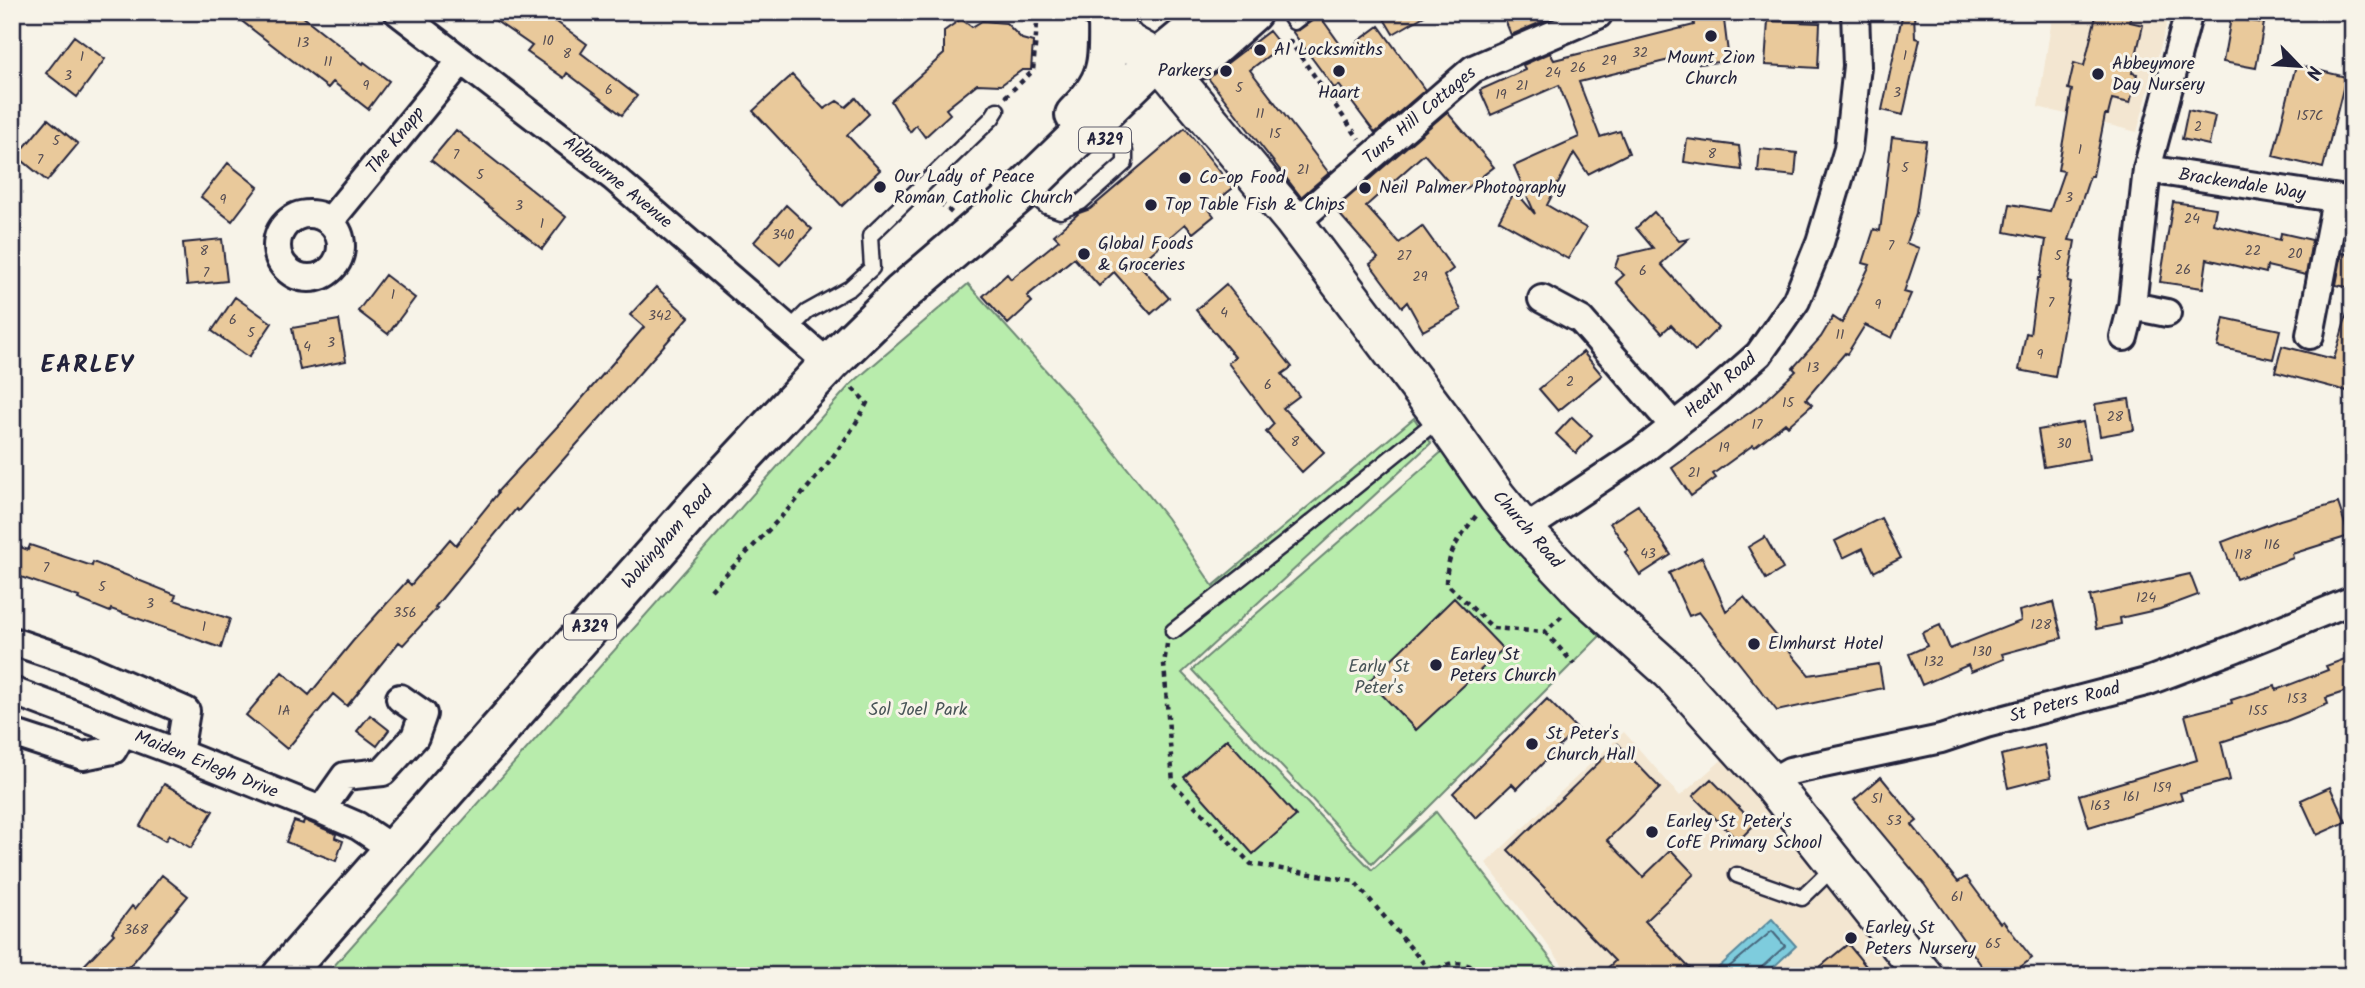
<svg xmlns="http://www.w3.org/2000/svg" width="2365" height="988" viewBox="0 0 2365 988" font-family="Kalam,sans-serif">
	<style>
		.built { fill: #f3e6d1 }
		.green { fill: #b8ecac; stroke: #6d8774; stroke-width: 2 }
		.water { fill: #7eccdd; stroke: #59889c; stroke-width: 2 }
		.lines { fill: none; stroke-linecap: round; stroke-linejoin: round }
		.shore { stroke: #47667c; stroke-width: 2 }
		.building { fill: #e9c99b; stroke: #22223b; stroke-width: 2 }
		.lane-casing { stroke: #22223b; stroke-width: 19 }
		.street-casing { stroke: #22223b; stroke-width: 32 }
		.secondary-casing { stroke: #22223b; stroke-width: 42 }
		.primary-casing { stroke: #22223b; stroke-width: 44 }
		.path { stroke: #22223b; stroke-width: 4.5; stroke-dasharray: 5 5; stroke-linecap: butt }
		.lane { stroke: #f7f3e8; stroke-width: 14 }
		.street { stroke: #f7f3e8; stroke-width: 26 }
		.secondary { stroke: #f7f3e8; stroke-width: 37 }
		.primary { stroke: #f7f3e8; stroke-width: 38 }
		.poi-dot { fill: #22223b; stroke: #f7f3e8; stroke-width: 2.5 }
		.labels { text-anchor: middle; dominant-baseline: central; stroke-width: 6; stroke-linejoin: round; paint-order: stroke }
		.number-label { font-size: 14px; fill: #544c53 }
		.shield { fill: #f7f3e8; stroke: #62616f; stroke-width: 2 }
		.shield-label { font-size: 16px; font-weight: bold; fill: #22223b }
		.poi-label { font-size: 18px; fill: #22223b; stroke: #f7f3e8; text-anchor: start }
		.street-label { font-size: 18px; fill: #22223b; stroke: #f7f3e8 }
		.park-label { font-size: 18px; fill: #485457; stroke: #f7f3e8 }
		.district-label { font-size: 24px; font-weight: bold; letter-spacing: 2px; fill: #22223b; stroke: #f7f3e8 }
	</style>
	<rect width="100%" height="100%" fill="#f7f3e8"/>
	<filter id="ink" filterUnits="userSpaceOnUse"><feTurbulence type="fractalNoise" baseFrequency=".0143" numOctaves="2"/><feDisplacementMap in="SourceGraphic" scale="14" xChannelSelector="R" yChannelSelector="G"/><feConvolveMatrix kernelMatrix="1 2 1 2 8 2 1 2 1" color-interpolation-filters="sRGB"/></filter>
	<g filter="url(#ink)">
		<path class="built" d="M2053,12H2170L2137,132L2038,107Z
			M1624,732L1680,796L1724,758L1854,914L1900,976H1571L1486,863Z"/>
		<path class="green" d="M968,284L1077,405L1167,518L1213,586L1414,418L1431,443L1182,673L1372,870L1436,812L1564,976H325L850,385Z
			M1445,449C1492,515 1543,579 1600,636L1372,864L1192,670Z"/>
		<path class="water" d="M1772,919L1796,946L1764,976H1725L1718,968Z"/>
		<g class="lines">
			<path class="shore" d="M1729,976V967L1772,931L1785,946L1761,968L1760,976"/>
		</g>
		<path class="building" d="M230,12H297L363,64L364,62L389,81L368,109L333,82L328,88Z
			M483,12H543L587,44L581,53L637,96L622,115L567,73L564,78L527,52L532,46Z
			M1317,12L1345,51L1379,26L1425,90L1375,133L1339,85L1334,88L1292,31L1299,30L1313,20Z
			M1380,12H1431L1393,34Z
			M1502,12H1565L1511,35Z
			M1692,12H1723L1729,61L1699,64L1698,53L1579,82L1600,137L1620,131L1629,153L1588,174L1574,153L1547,205L1586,228L1568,259L1499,220L1515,191L1535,214L1514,166L1579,137L1559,85L1491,115L1480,90L1525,70L1523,65L1550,53L1554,60L1694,25Z
			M1903,12H1914L1915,38L1920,39L1903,115L1882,110Z
			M2097,12H2132L2130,22L2143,25L2132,73L2137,74L2130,103L2112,99L2108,115H2105L2093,176H2090L2069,240L2075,241L2068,282L2071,283L2055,377L2019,370L2026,333L2030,334L2038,278H2040L2046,240L2005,232L2010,204L2050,211L2064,171L2058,170L2072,90L2068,89L2074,63L2084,66Z
			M2231,18L2264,23L2256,68L2223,62Z
			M961,19L972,27L982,21L1006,23L1022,39L1033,42L1031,70H1022L1001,85L977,84L946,109L950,114L925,137L916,125L910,132L891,101L944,54V31Z
			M1768,21L1820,23L1818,68L1765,65Z
			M1269,31L1281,46L1250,70L1329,173L1301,197L1208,78Z
			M74,36L105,59L77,97L46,73Z
			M2296,65L2346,77L2323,168L2273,156Z
			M792,75L824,109L837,101L846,107L856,98L869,114L847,135L880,170L842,206L753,111Z
			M2188,110L2215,116L2209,145L2182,139Z
			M1447,112L1494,167L1459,194L1424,154L1366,206L1399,243L1422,226L1453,269L1444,276L1461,310L1423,331L1407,302L1402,307L1370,264L1378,258L1335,209Z
			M48,119L78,144L47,181L17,156Z
			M1185,128L1233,188L1208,208L1214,216L1193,233L1185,224L1139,264L1169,298L1151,314L1114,272L1099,286L1074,258L1027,296L1032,302L1008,324L983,296L1007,274L1011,279L1059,240L1054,235L1079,213L1090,209Z
			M456,130L566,217L542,249L431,160Z
			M1892,137L1926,141L1916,213L1906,243L1919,248L1904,292L1911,294L1892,338L1865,325L1847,354L1845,353L1806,399L1812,405L1788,426L1785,423L1755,447L1753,445L1713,474L1716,478L1691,496L1672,468L1760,405L1796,371L1793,368L1821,337L1833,317L1842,323L1870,265L1863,263L1874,229L1880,231Z
			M1687,139L1739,146L1742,170L1684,162Z
			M1760,149L1797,153L1795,176L1758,172Z
			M228,163L258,187L232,221L201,197Z
			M2173,202L2216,208L2213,224L2280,240L2281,233L2312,240L2306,275L2267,266L2266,273L2207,259L2203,288L2160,282Z
			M786,205L812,229L780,265L754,242Z
			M1654,212L1679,241L1688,239L1661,264L1718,328L1695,351L1671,325L1662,333L1616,282L1624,275L1615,267L1619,256L1653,248L1636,228Z
			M222,239L227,281L187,285L183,243Z
			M2342,253L2353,255V288L2336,285Z
			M385,275L415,298L388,334L358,311Z
			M1226,284L1292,367L1282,374L1299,396L1283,408L1324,452L1302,472L1266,432L1274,424L1228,363L1235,357L1196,310Z
			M656,287L689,317L518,511L516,509L435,607L437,608L403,645L399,642L347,706L333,694L287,749L246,715L282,672L309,695L353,641L407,581L411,585L450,539L456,545L498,493L497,492L566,417L644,327L630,315Z
			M235,297L272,323L249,357L212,331Z
			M2347,314L2353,315V368L2347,391L2275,372L2282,346L2334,359Z
			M2224,318L2280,330L2273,359L2218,347Z
			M339,320L346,361L300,370L292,328Z
			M1583,352L1602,375L1558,411L1539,389Z
			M2129,399L2134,430L2100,436L2095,404Z
			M1572,417L1592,436L1576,453L1556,434Z
			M2083,422L2089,459L2044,467L2038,430Z
			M2338,503L2349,536L2292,554L2293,558L2236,579L2222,542L2280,520Z
			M1638,505L1671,555L1640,575L1625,552L1628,550L1610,523Z
			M1881,518L1901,558L1874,572L1863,548L1843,558L1835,541Z
			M1765,537L1783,569L1766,579L1748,547Z
			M12,544L28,550L30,545L92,566L93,562L176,595L174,600L230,619L221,648L111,609L110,612L78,599L79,597L12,574Z
			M1702,557L1726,611L1744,597L1809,675L1879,664L1883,688L1777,711L1699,612L1689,616L1669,573Z
			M2190,574L2198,595L2160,609L2120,618L2121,624L2096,629L2090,596Z
			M1454,598L1503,649L1416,730L1369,681Z
			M2053,602L2062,638L2002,654L2004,659L1971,672L1968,665L1922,685L1909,654L1927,646L1922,633L1940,625L1950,649L2021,621L2019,611Z
			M2353,656V689L2326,698L2328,704L2286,721L2221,742L2230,780L2180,793L2182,799L2089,827L2079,795L2197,760L2185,715L2232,703L2231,700L2275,686L2276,690L2328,670L2326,666Z
			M1547,699L1577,729L1517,789L1512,784L1476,818L1453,793Z
			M370,715L389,730L377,746L357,731Z
			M1227,739L1296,816L1253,854L1184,777Z
			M1618,744L1660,788L1607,840L1643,877L1671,850L1694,874L1645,921L1697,976H1599L1615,961L1508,850Z
			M2044,745L2051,777L2008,788L2001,755Z
			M1881,777L1917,821L1912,825L1958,882L1966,877L2000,923L2003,921L2032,958L2009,976H1989L1924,884L1854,800Z
			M1711,779L1755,824L1738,841L1693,796Z
			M164,784L213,811L191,848L169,835L165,841L140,826Z
			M2330,787L2346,822L2317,835L2301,800Z
			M304,820L336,834L335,838L343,841L336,861L286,842L294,821L303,824Z
			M162,875L188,896L135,960L120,976H74L114,934L112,932L132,906L135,909Z
			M1848,944L1874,976H1809Z"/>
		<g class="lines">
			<g class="lane-casing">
				<path id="lane" d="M1287,12L1294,22L1307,12
					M1025,189L1046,206L1060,211L1081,202L1125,163V151L1114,133
					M789,330L807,312L850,288L872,268L870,236L992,118L997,110
					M1173,631L1297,534L1440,418
					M1737,875L1802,898L1836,865"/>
			</g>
			<g class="street-casing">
				<path id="street" d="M398,12L613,177L829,364
					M2147,169L2353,201
					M277 246a32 32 0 1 1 64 0a32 32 0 1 1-64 0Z
					M1292,219L1309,211L1473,69L1598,15V12
					M330,221L461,61
					M1542,299L1581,320L1674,426
					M2132,306L2167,313
					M2310,335L2336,200
					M2124,337L2132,306L2147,169L2189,12
					M1524,530L1642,451L1709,398L1759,354L1796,301L1820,242L1848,149L1857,66L1855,12
					M12,641L71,661L186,711L179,753
					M12,691L179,753L321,810L358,826L394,850
					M12,733L83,756L113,750L123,732
					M1770,782L1790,771L1941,739L1986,724L2146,682L2236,648L2353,600
					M321,810L345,776L383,772L415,737L423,714L400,698"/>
			</g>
			<g class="secondary-casing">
				<path id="secondary" d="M1101,12L1129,43L1158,59L1292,219L1441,417L1497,497L1524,530L1585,595L1671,672L1770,782L1924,976"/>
			</g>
			<g class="primary-casing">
				<path id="primary" d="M1199,59L1252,12
					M1075,115C1108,82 1109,66 1108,20
					M282,976L700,502L829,364L901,294L1024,189L1158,59L1215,12"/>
			</g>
			<path class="path" d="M1156,16L1158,14
				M1289,40L1359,139
				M1005,97L1033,71L1038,12
				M933,196L953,214
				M1476,516C1458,539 1447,553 1446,583L1493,628L1545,632L1564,614
				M711,590C764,533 832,472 867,403L850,386
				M1545,632L1574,664
				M1167,644L1164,664L1173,783L1251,864L1354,881L1432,973
				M1430,976C1447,958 1468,960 1485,976"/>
			<use href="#lane" class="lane"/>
			<use href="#street" class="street"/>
			<use href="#secondary" class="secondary"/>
			<use href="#primary" class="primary"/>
		</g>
	</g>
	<g class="poi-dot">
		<circle cx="1711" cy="36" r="7"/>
		<circle cx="1260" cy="50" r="7"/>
		<circle cx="1226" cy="71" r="7"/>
		<circle cx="1339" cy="71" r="7"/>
		<circle cx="2098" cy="74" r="7"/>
		<circle cx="1185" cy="178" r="7"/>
		<circle cx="880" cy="187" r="7"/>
		<circle cx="1365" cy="188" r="7"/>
		<circle cx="1151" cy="205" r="7"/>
		<circle cx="1084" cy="254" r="7"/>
		<circle cx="1754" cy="644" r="7"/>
		<circle cx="1436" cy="665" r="7"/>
		<circle cx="1532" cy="744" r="7"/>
		<circle cx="1652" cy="832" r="7"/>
		<circle cx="1851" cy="938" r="7"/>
	</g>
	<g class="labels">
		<g class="number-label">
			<text x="548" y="41">10</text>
			<text x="303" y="43">13</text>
			<text x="1640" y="53">32</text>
			<text x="567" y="54">8</text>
			<text x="1905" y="56">1</text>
			<text x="82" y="57">1</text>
			<text x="1609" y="61">29</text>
			<text x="328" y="62">11</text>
			<text x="1578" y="68">26</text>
			<text x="1553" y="73">24</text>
			<text x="68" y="76">3</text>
			<text x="366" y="86">9</text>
			<text x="1522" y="86">21</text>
			<text x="1239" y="88">5</text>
			<text x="609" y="90">6</text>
			<text x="1897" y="93">3</text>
			<text x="1501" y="95">19</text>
			<text x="1260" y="114">11</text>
			<text x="2310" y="116">157C</text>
			<text x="2198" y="127">2</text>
			<text x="1275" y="134">15</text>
			<text x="56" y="141">5</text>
			<text x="2080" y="150">1</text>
			<text x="1712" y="154">8</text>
			<text x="456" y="155">7</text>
			<text x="40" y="160">7</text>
			<text x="1905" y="168">5</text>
			<text x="1303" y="170">21</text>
			<text x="480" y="175">5</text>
			<text x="2069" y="198">3</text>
			<text x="223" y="200">9</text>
			<text x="519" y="206">3</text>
			<text x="2192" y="219">24</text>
			<text x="542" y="224">1</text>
			<text x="783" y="235">340</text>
			<text x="1891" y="246">7</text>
			<text x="204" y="251">8</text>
			<text x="2253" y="251">22</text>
			<text x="2295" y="254">20</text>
			<text x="1404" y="256">27</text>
			<text x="2058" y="256">5</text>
			<text x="2183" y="270">26</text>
			<text x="1643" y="271">6</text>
			<text x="206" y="273">7</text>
			<text x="1420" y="277">29</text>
			<text x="393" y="295">1</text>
			<text x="2051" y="303">7</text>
			<text x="1878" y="305">9</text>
			<text x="1224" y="313">4</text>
			<text x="660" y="316">342</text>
			<text x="233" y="320">6</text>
			<text x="251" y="333">5</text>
			<text x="1840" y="335">11</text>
			<text x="331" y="343">3</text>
			<text x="307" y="347">4</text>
			<text x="2040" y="355">9</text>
			<text x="1813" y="368">13</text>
			<text x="1570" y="382">2</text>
			<text x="1268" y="385">6</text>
			<text x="1788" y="403">15</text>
			<text x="2115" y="417">28</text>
			<text x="1757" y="425">17</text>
			<text x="1295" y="442">8</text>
			<text x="2064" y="444">30</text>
			<text x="1724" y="448">19</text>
			<text x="1694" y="473">21</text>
			<text x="2272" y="545">116</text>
			<text x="1648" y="554">43</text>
			<text x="2243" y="555">118</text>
			<text x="46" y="568">7</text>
			<text x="102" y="587">5</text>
			<text x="2146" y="598">124</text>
			<text x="150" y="604">3</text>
			<text x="405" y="613">356</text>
			<text x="2041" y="625">128</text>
			<text x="204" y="627">1</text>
			<text x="1982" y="652">130</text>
			<text x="1934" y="662">132</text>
			<text x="2297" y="699">153</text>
			<text x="284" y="711">1A</text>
			<text x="2258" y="711">155</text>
			<text x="2162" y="788">159</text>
			<text x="2131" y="797">161</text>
			<text x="1877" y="799">51</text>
			<text x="2100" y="806">163</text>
			<text x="1894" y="821">53</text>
			<text x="1957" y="897">61</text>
			<text x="136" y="930">368</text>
			<text x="1993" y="944">65</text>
		</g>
		<g class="shield">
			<rect x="1079" y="127.5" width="52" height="25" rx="5"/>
			<rect x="564" y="614.5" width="52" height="25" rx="5"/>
		</g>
		<g class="shield-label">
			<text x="1105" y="140">A329</text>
			<text x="590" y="627">A329</text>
		</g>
		<g class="poi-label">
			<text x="1274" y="50">A1 Locksmiths</text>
			<text x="1711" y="58" text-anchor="middle">Mount Zion<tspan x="1711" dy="21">Church</tspan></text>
			<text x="2112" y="64">Abbeymore<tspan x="2112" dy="21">Day Nursery</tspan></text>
			<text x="1212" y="71" text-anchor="end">Parkers</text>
			<text x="1339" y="93" text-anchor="middle">Haart</text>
			<text x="894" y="177">Our Lady of Peace<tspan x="894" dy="21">Roman Catholic Church</tspan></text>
			<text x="1199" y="178">Co-op Food</text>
			<text x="1379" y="188">Neil Palmer Photography</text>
			<text x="1165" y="205">Top Table Fish &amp; Chips</text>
			<text x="1098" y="244">Global Foods<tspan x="1098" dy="21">&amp; Groceries</tspan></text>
			<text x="1768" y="644">Elmhurst Hotel</text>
			<text x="1450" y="655">Earley St<tspan x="1450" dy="21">Peters Church</tspan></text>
			<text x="1546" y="734">St Peter's<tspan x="1546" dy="21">Church Hall</tspan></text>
			<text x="1666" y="822">Earley St Peter's<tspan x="1666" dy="21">CofE Primary School</tspan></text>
			<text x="1865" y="928">Earley St<tspan x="1865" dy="21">Peters Nursery</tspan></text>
		</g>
		<g class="street-label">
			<text transform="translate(1420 116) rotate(-40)">Tuns Hill Cottages</text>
			<text transform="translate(396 141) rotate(-51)">The Knapp</text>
			<text transform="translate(617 183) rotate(39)">Aldbourne Avenue</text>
			<text transform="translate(2242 185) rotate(9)">Brackendale Way</text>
			<text transform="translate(1721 386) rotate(-41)">Heath Road</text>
			<text transform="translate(1527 530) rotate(49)">Church Road</text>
			<text transform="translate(668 538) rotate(-49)">Wokingham Road</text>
			<text transform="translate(2065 703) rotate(-15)">St Peters Road</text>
			<text transform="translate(206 765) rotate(22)">Maiden Erlegh Drive</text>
		</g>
		<g class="park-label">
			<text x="1379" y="667">Early St<tspan x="1379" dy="21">Peter's</tspan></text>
			<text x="918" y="710">Sol Joel Park</text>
		</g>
		<g class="district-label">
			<text x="88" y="365">EARLEY</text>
		</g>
	</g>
	<rect width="2365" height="988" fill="none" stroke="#f7f3e8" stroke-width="42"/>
	<rect x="21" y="21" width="2323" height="946" fill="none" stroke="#22223b" stroke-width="2.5" filter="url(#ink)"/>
	<g transform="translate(2299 66) rotate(115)" stroke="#f7f3e8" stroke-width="5" paint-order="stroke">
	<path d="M0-5L12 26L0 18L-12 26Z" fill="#22223b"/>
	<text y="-10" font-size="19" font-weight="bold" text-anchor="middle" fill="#22223b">N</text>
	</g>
</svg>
